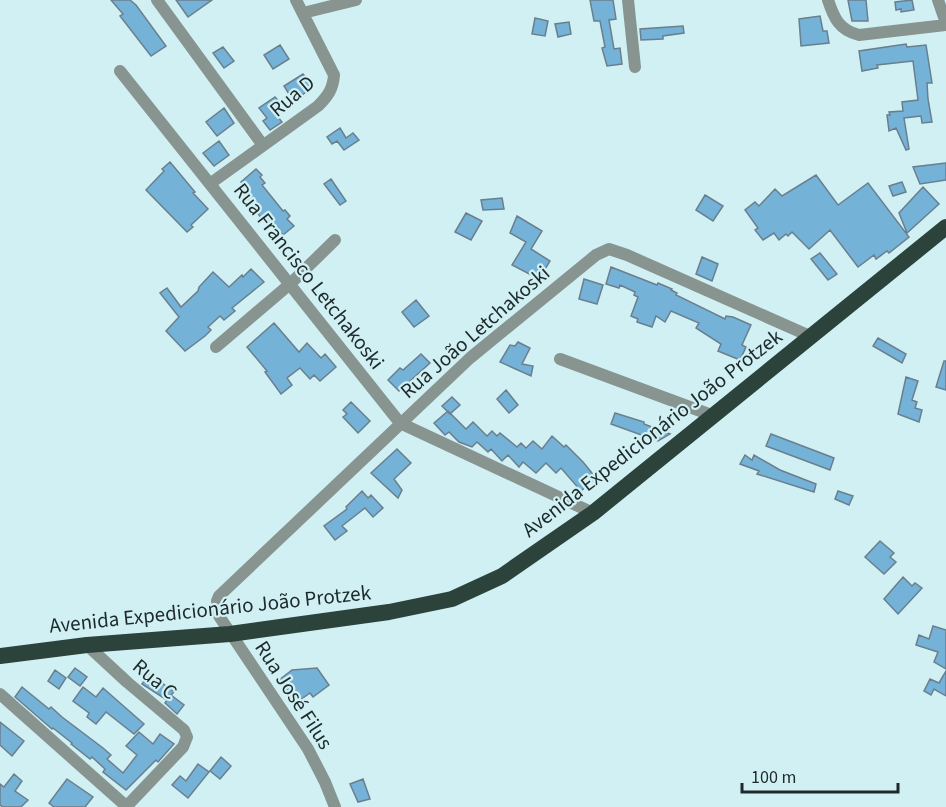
<svg xmlns="http://www.w3.org/2000/svg" width="946" height="807" viewBox="0 0 946 807" font-family="'Source Sans 3',sans-serif">
	<style>
		.building { fill: #74b2d8; stroke: #6a7f8d; stroke-width: 1.5 }
		.lines { fill: none; stroke-linecap: round; stroke-linejoin: round }
		.minor { stroke: #88948f; stroke-width: 12 }
		.trunk { stroke: #2c433c; stroke-width: 16 }
		.labels { text-anchor: middle; dominant-baseline: central; stroke-width: 4.5; stroke-linejoin: round; paint-order: stroke }
		.street-label { font-size: 21px; fill: #1d292a; stroke: #d1f0f3 }
	</style>
	<rect width="100%" height="100%" fill="#d1f0f3"/>
	<path class="building" d="M111,0H130L136,5L166,46L151,56L120,16L123,14Z
		M176,0H212L188,17Z
		M590,0H613L616,19L609,20L614,49L620,48L622,64L607,66L602,48L605,47L600,21H594Z
		M848,0H866L868,21H852Z
		M912,0L914,10L901,12V9L896,10L895,2Z
		M820,16L823,31H827L829,43L801,46L799,19Z
		M535,18L548,21L545,36L532,34Z
		M569,22L571,34L558,37L555,24Z
		M683,26L684,33L663,36V39L641,40L640,29Z
		M906,44L907,47L926,45L932,83H927L928,99L932,122L922,123L921,116L904,118L909,149L906,150L896,128L889,131L887,115H890L889,112L903,111L902,102L918,100L913,61L877,65L878,68L862,71L859,51Z
		M280,45L289,59L273,69L264,55Z
		M223,47L234,61L224,68L213,53Z
		M303,74L314,86L297,99L295,96L292,99L284,86Z
		M275,97L282,105L274,112L282,122L270,130L263,121L267,118L259,108Z
		M224,108L234,123L217,136L206,122Z
		M340,128L346,138L353,133L359,140L344,150L337,141L332,144L327,137Z
		M219,141L229,155L214,166L203,153Z
		M170,162L195,192L193,193L208,209L191,225L193,227L187,232L146,190L164,171L162,169Z
		M946,163V180L920,184L913,167Z
		M256,169L262,175L260,177L265,183L262,185L283,211L285,210L290,216L287,219L294,226L283,235L279,230L277,232L266,221L264,222L239,187L243,184L241,182Z
		M816,175L838,205L868,183L909,237L889,253L887,251L876,259L874,255L858,267L830,230L809,249L792,232L788,236L786,234L779,240L774,233L763,240L755,230L758,228L745,210L755,202L759,206L775,189L782,196Z
		M331,179L346,201L340,205L324,184Z
		M902,182L906,192L893,196L889,186Z
		M923,187L939,204L907,233L899,213Z
		M705,195L723,206L713,221L696,210Z
		M502,198L504,209L483,210L481,200Z
		M466,213L482,221L471,240L455,232Z
		M517,216L542,231L531,249L550,261L539,279L512,265L526,242L510,233Z
		M820,253L837,274L828,280L811,259Z
		M702,257L718,264L712,281L696,274Z
		M611,267L657,285L658,283L672,289L671,290L677,293L676,295L725,319L726,316L733,317L751,325L742,345L746,347L740,360L718,351L721,344L696,328L699,323L671,311L665,322L656,316L652,327L637,322L638,319L631,316L638,297L634,295L635,292L620,285L619,288L606,284Z
		M251,269L264,282L232,308L235,311L224,320L220,316L208,327L211,330L205,336L185,351L166,331L179,317L160,293L167,288L181,307L198,291L199,287L213,272L229,287L242,275L243,277Z
		M584,279L603,285L597,304L579,299Z
		M416,300L429,316L414,327L402,312Z
		M274,323L299,352L307,343L321,358L325,354L336,367L320,381L314,375L310,379L300,368L287,378L292,385L281,394L265,372L267,371L247,347Z
		M878,338L906,354L902,363L873,346Z
		M518,342L530,348L522,364L533,366L531,376L500,362L510,345L515,346Z
		M421,354L430,363L399,391L388,380L400,368L403,370Z
		M944,361H946V390L936,387Z
		M906,377L918,381L912,400L917,402L915,408L922,410L919,422L898,414Z
		M506,390L518,405L509,413L497,399Z
		M452,397L460,405L450,414L442,406Z
		M351,402L370,421L358,433L343,417L347,414L343,410Z
		M448,411L466,429L473,422L487,436L492,431L497,436L500,433L517,447L521,443L526,448L533,441L542,449L552,436L564,447L566,445L583,462L596,478L581,491L561,468L556,473L546,463L536,473L523,462L519,467L508,455L502,461L491,449L488,452L477,442L472,447L459,442L449,432L445,435L434,423Z
		M615,413L644,422V424L670,434L658,441L611,424Z
		M771,434L834,458L830,470L766,446Z
		M397,449L411,463L394,479L402,490L398,498L371,473Z
		M745,455L752,460L754,455L780,470L816,484L814,492L757,474L759,471L740,464Z
		M362,491L368,498L371,495L383,508L373,517L365,508L342,526L347,531L335,540L324,526L347,509L346,507Z
		M838,491L853,496L849,505L835,499Z
		M880,541L894,553L890,557L896,562L884,574L865,557Z
		M903,577L912,586L915,583L922,588L898,614L884,599Z
		M933,626L946,630V669L934,662L938,652L916,645L919,635L929,639Z
		M75,668L87,677L80,686L68,677Z
		M317,668L329,685L313,697L310,693L297,702L279,680L292,670Z
		M55,670L66,678L59,689L48,681Z
		M946,671V696L934,689L931,695L924,691L930,679L939,683Z
		M149,673L174,692L171,695L184,705L177,714L165,703L167,700L142,684Z
		M22,687L49,709L51,707L62,717L103,748L111,755L107,759L123,773L137,755L126,746L139,732L153,744L160,734L174,744L158,762L156,760L126,790L103,772L105,769L92,757L90,759L71,744L72,743L53,728L52,729L15,697Z
		M83,687L96,697L103,688L144,724L134,734L106,712L96,724L87,717L89,713L73,701Z
		M0,722L24,741L12,756L0,745Z
		M221,757L231,766L220,779L210,771Z
		M198,764L209,772L188,798L172,785L180,776L186,781Z
		M14,774L22,781L15,791L28,800L21,807H3L0,805V784L4,787Z
		M67,779L93,797L85,807H54L49,803Z
		M363,779L370,799L358,802L350,784Z"/>
	<g class="lines">
		<path class="minor" d="M157,0L262,144
			M628,0L635,67
			M828,0C834,18 839,30 859,35L946,25
			M938,0L946,23
			M303,13L356,0
			M120,71L400,423L593,513
			M211,183L318,106C328,96 333,89 334,75L296,0
			M216,347L290,284L335,240
			M560,359L714,416
			M87,645L127,682L184,730L187,737L183,747L126,807
			M0,694L126,806
			M335,807L325,782L308,749L219,616L217,601L219,596L470,358L596,255L609,249L627,255L812,337"/>
		<path class="trunk" d="M0,656L87,645L230,634L389,612L452,599L502,576L593,513L946,227"/>
	</g>
	<g class="labels">
		<g class="street-label">
			<text transform="translate(292 96) rotate(-40)">Rua D</text>
			<text transform="translate(309 276) rotate(52)">Rua Francisco Letchakoski</text>
			<text transform="translate(475 332) rotate(-41)">Rua João Letchakoski</text>
			<text transform="translate(652 433) rotate(-38)">Avenida Expedicionário João Protzek</text>
			<text transform="translate(210 609) rotate(-6)">Avenida Expedicionário João Protzek</text>
			<text transform="translate(155 679) rotate(40)">Rua C</text>
			<text transform="translate(294 695) rotate(57)">Rua José Filus</text>
		</g>
	</g>
	<path d="M742 783v9h156v-9" fill="none" stroke="#1d292a" stroke-width="3"/>
	<text x="751" y="783" font-size="18" fill="#1d292a" stroke="#d1f0f3" stroke-width="4.5" paint-order="stroke">100 m</text>
</svg>
